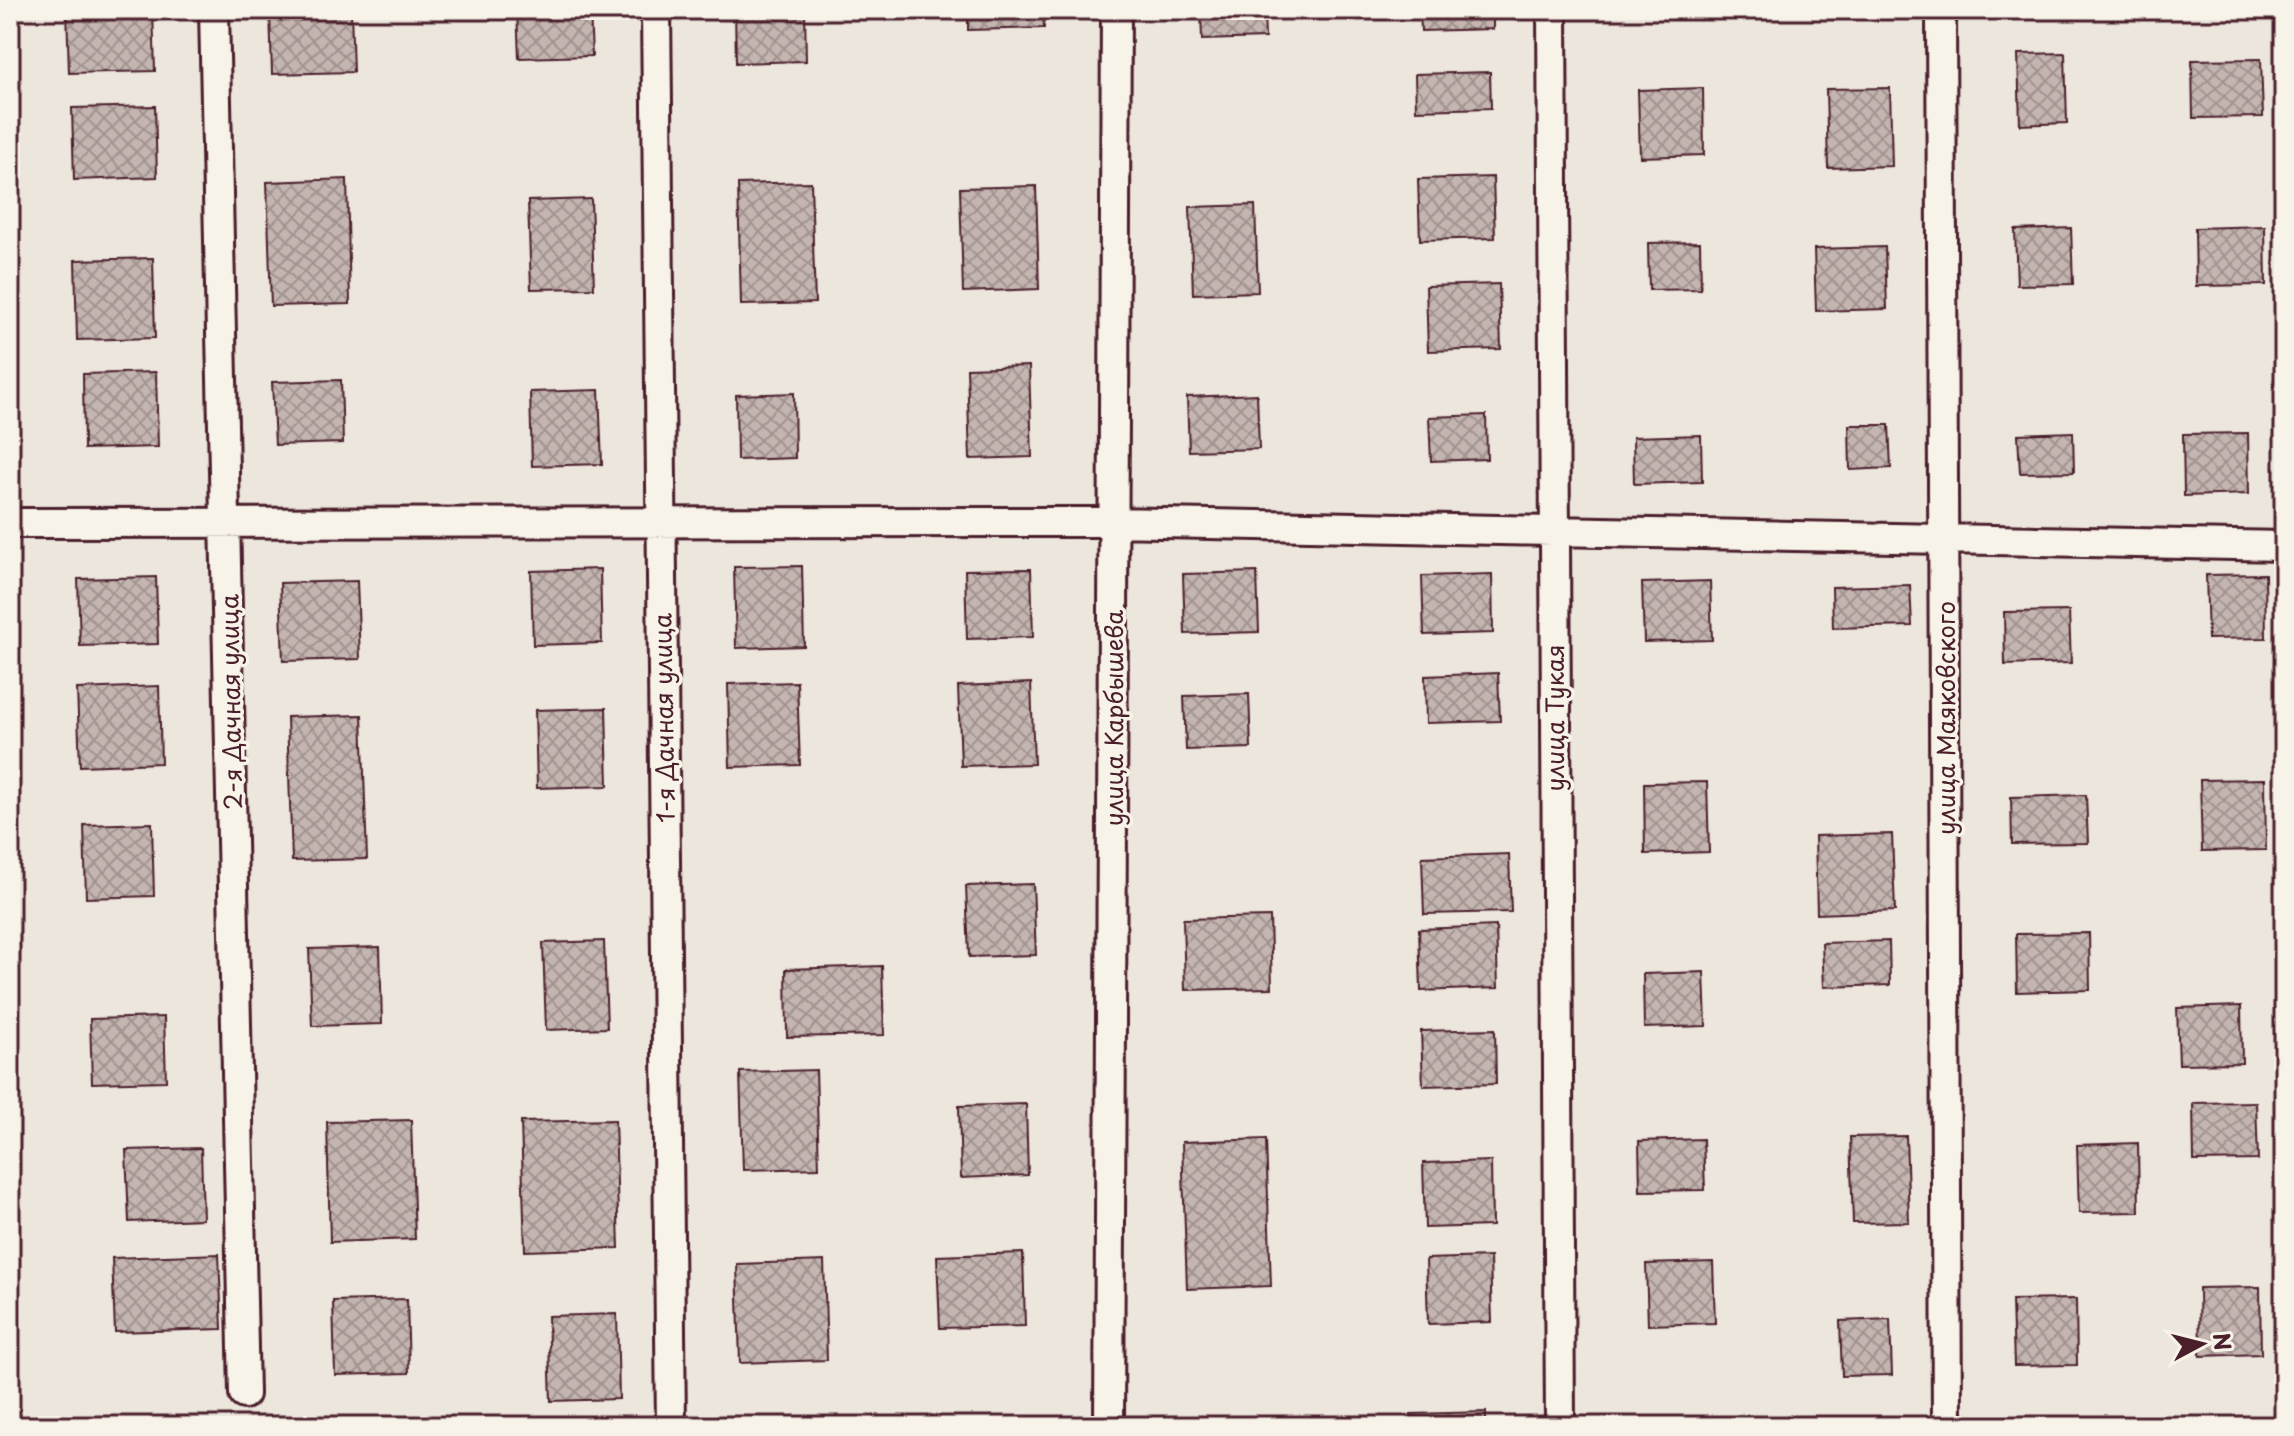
<svg xmlns="http://www.w3.org/2000/svg" width="2294" height="1436" viewBox="0 0 2294 1436" font-family="'Playpen Sans',sans-serif">
	<style>
		.building { fill: url(#building-cross-hatch); stroke: #4a1f2b; stroke-width: 2 }
		.lines { fill: none; stroke-linecap: round; stroke-linejoin: round }
		.street-casing { stroke: #4a1f2b; stroke-width: 34 }
		.street { stroke: #f7f3e8; stroke-width: 28 }
		.labels { text-anchor: middle; dominant-baseline: central; stroke-width: 7; stroke-linejoin: round; paint-order: stroke }
		.street-label { font-size: 24px; fill: #4a1f2b; stroke: #f7f3e8 }
	</style>
	<defs>
		<pattern id="building-cross-hatch" width="8" height="8" patternUnits="userSpaceOnUse" patternTransform="scale(2)"><rect width="8" height="8" fill="#c4b5b0"/><path d="M0 0l8 8M0 8l8-8" fill="none" stroke="#a1938f"/></pattern>
	</defs>
	<rect width="100%" height="100%" fill="#ece6dd"/>
	<filter id="ink" filterUnits="userSpaceOnUse"><feTurbulence type="fractalNoise" baseFrequency=".0125" numOctaves="2"/><feDisplacementMap in="SourceGraphic" scale="16" xChannelSelector="R" yChannelSelector="G"/><feConvolveMatrix kernelMatrix="1 2 1 2 8 2 1 2 1" color-interpolation-filters="sRGB"/></filter>
	<g filter="url(#ink)">
		<path class="building" d="M67,10H153L155,71L69,73Z
			M270,10H351L353,72L272,74Z
			M517,10H590L592,56L519,58Z
			M735,10H805L806,61L736,63Z
			M968,10H1043L1044,28L968,30Z
			M1201,10H1264L1265,38L1202,40Z
			M1420,10H1493V29L1421,31Z
			M2065,53L2067,123L2020,125L2018,54Z
			M2261,59L2263,117L2193,118L2192,60Z
			M1490,72L1491,108L1416,110L1415,74Z
			M1703,88L1704,155L1640,157L1638,90Z
			M1890,88L1892,166L1828,168L1826,89Z
			M155,106L157,177L74,180L72,108Z
			M1493,177L1495,238L1420,240L1418,179Z
			M347,179L350,304L271,306L267,182Z
			M811,182L815,303L741,305L738,184Z
			M1036,186L1039,289L963,292L960,188Z
			M591,199L594,288L531,289L528,201Z
			M1255,205L1258,292L1193,294L1190,207Z
			M2265,226L2266,285L2196,286L2195,228Z
			M2071,228L2073,284L2017,285L2015,230Z
			M1700,242L1701,289L1649,290L1648,243Z
			M1885,247L1887,309L1816,311L1814,249Z
			M153,258L155,338L77,340L75,260Z
			M1499,284L1501,349L1428,351L1426,286Z
			M1029,366L1032,457L970,459L967,368Z
			M156,372L158,447L84,449L83,374Z
			M341,380L343,443L275,445L272,382Z
			M599,390L602,464L532,466L530,392Z
			M794,393L795,458L737,460L736,395Z
			M1257,394L1259,449L1189,451L1187,397Z
			M1486,415L1487,459L1431,461L1429,417Z
			M1849,425H1889L1891,468L1850,470Z
			M2073,432L2074,472L2020,473L2018,434Z
			M2248,433L2249,494L2184,496L2183,434Z
			M1701,435L1702,482L1634,484L1633,437Z
			M802,566L804,646L736,648L734,567Z
			M600,569L602,643L533,645L531,571Z
			M1031,569L1033,637L967,639L965,570Z
			M1257,572L1259,632L1185,634L1183,574Z
			M1492,574L1493,633L1424,635L1422,576Z
			M2265,574L2266,638L2208,639L2206,575Z
			M156,577L158,644L80,646L78,579Z
			M357,581L360,659L283,661L280,583Z
			M1710,581L1712,640L1644,642L1642,583Z
			M1910,585L1912,626L1833,628L1832,587Z
			M2069,611L2071,663L2005,665L2004,612Z
			M1498,673L1500,721L1426,723L1425,676Z
			M797,682L800,765L730,767L728,684Z
			M1031,683L1034,764L961,766L958,686Z
			M159,686L161,763L80,766L77,689Z
			M1249,694L1251,748L1186,750L1184,696Z
			M606,708L608,786L537,788L535,710Z
			M362,715L367,859L292,861L287,717Z
			M2265,779L2266,850L2202,851L2200,780Z
			M1707,782L1709,852L1645,854L1644,783Z
			M2086,795L2088,843L2012,844L2011,797Z
			M152,823L154,896L86,898L84,825Z
			M1892,834L1895,911L1817,914L1815,836Z
			M1509,854L1511,912L1424,914L1422,857Z
			M1033,884L1036,955L969,957L966,886Z
			M1270,917L1272,988L1185,990L1183,919Z
			M1496,926L1498,988L1421,991L1419,929Z
			M2089,933L2090,990L2017,992L2016,934Z
			M604,941L607,1028L546,1030L543,943Z
			M1889,941L1890,985L1824,987L1822,943Z
			M380,947L382,1024L312,1026L309,949Z
			M882,966L884,1035L787,1037L786,969Z
			M1704,972L1706,1026L1644,1028L1643,974Z
			M2241,1006L2242,1063L2179,1064L2177,1008Z
			M164,1017L166,1081L92,1083L90,1019Z
			M1495,1029L1496,1084L1423,1086L1421,1031Z
			M816,1070L819,1168L743,1170L740,1072Z
			M2256,1102L2258,1160L2194,1161L2193,1103Z
			M1026,1104L1028,1175L961,1178L959,1106Z
			M411,1120L415,1239L330,1242L327,1122Z
			M615,1120L619,1248L525,1251L521,1122Z
			M1906,1136L1909,1222L1853,1223L1850,1137Z
			M1266,1139L1271,1286L1187,1289L1182,1142Z
			M1703,1139L1705,1190L1640,1191L1639,1141Z
			M2138,1143L2139,1212L2079,1213L2077,1145Z
			M201,1148L203,1219L129,1222L126,1150Z
			M1491,1161L1492,1226L1425,1228L1423,1163Z
			M1023,1253L1025,1326L940,1328L937,1256Z
			M219,1254L222,1329L115,1332L112,1258Z
			M1490,1257L1492,1322L1428,1324L1426,1259Z
			M824,1261L827,1360L740,1363L737,1264Z
			M1713,1262L1715,1323L1648,1325L1646,1264Z
			M2260,1287L2261,1354L2200,1356L2199,1288Z
			M407,1299L409,1373L335,1375L333,1301Z
			M2076,1299L2077,1365L2014,1366L2012,1300Z
			M617,1314L619,1399L551,1401L548,1316Z
			M1890,1319L1892,1375L1842,1376L1840,1321Z
			M1486,1412V1426H1412L1411,1414Z"/>
		<g class="lines">
			<g class="street-casing">
				<path id="street" d="M214,10L244,1394
					M656,10L671,1426
					M1552,10L1560,1426
					M1941,10L1947,1426
					M10,523L1114,522L2284,546
					M1109,1426L1116,10"/>
			</g>
			<use href="#street" class="street"/>
		</g>
	</g>
	<g class="labels">
		<g class="street-label">
			<text transform="translate(230 702) rotate(-91)">2-я Дачная улица</text>
			<text transform="translate(663 718) rotate(-91)">1-я Дачная улица</text>
			<text transform="translate(1113 718) rotate(-90)">улица Карбышева</text>
			<text transform="translate(1554 718) rotate(-90)">улица Тукая</text>
			<text transform="translate(1945 718) rotate(-90)">улица Маяковского</text>
		</g>
	</g>
	<rect width="2294" height="1436" fill="none" stroke="#f7f3e8" stroke-width="40"/>
	<rect x="20" y="20" width="2254" height="1396" fill="none" stroke="#4a1f2b" stroke-width="3" filter="url(#ink)"/>
	<g transform="translate(2202 1344) rotate(83)" stroke="#f7f3e8" stroke-width="6" paint-order="stroke">
	<path d="M0-6L14 30L0 20L-14 30Z" fill="#4a1f2b"/>
	<text y="-12" font-size="22" font-weight="bold" text-anchor="middle" fill="#4a1f2b">N</text>
	</g>
</svg>
